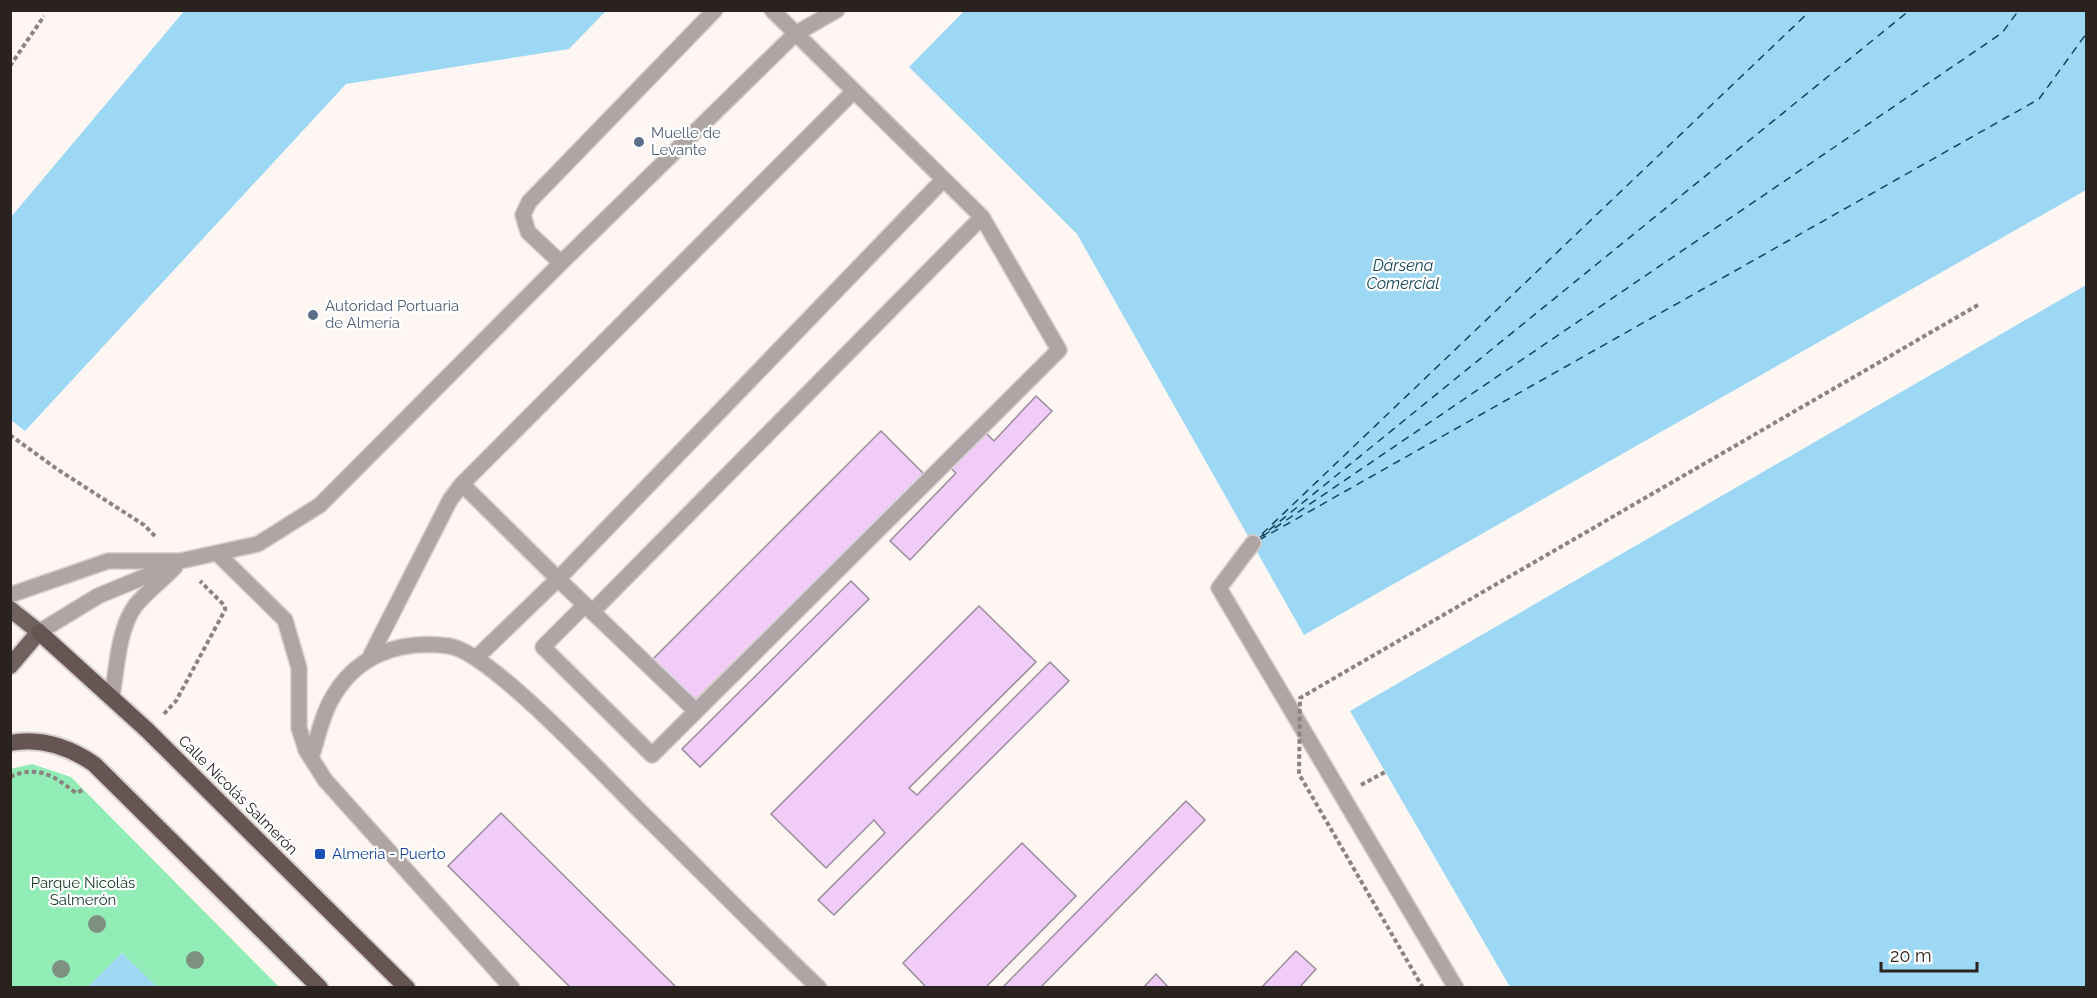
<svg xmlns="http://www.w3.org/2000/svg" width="2097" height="998" viewBox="0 0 2097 998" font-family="Raleway,sans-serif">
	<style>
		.green { fill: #92ecb6 }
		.water { fill: #9cd8f4 }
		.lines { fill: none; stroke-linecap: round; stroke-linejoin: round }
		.ferry { stroke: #134458; stroke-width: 1.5; stroke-dasharray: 8 6; stroke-linecap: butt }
		.building { fill: #f2ccf9; stroke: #988c9a; stroke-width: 1.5 }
		.service-casing { stroke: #d8d0cc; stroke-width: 18 }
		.primary-casing { stroke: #d8d0cc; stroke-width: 20 }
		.trunk-casing { stroke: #d8d0cc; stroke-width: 20 }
		.path { stroke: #8a837f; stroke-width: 4; stroke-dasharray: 4.5 3; stroke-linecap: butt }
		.service { stroke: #aea5a4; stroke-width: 15 }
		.primary { stroke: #71615f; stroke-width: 16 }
		.trunk { stroke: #665553; stroke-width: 16 }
		.path-bridge { stroke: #8a837f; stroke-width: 4; stroke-dasharray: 4.5 3; stroke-linecap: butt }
		.tree { fill: #7d9081 }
		.service-dot { fill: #5c6f8a; stroke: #fff; stroke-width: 2 }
		.transit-dot { fill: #1a4fb4; stroke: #fff; stroke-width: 2 }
		.labels { text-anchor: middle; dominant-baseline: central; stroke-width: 4.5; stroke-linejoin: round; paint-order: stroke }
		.service-label { font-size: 15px; fill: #4e5e75; stroke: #fff; text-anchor: start }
		.street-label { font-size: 15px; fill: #29221f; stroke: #fff }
		.transit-label { font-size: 15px; fill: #164399; stroke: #fff; text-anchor: start }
		.park-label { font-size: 15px; fill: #133c25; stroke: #fff }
		.water-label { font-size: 16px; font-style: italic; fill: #134458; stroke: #fff }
	</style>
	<rect width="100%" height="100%" fill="#fef6f2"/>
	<path class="green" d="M32,764L71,777L279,987H157L122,953L88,987H11L10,769Z"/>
	<path class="water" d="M185,10L606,11L569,49L346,84L25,431L11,420V217Z
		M965,10L2086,11V190L1304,635L1077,234L909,67Z
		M2086,285V987H1510L1350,711Z
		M122,953L157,987H88Z"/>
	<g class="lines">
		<path class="ferry" d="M1262,534L1811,10
			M1263,536L2002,33L2019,10
			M1258,539L1910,10
			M1259,540L2039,99L2086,34"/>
	</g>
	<path class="building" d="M1036,396L1052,411L910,560L890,541L956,473L947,465L982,429L994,441Z
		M881,431L933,483L698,720L644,668Z
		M851,581L869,599L700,767L682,749Z
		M979,606L1036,662L909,788L917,795L1050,662L1069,681L834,915L818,900L885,833L874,820L826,868L771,814Z
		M1186,801L1205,820L1040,988H1002Z
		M501,813L677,988H571L448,866Z
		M1022,843L1076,896L985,988H927L903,963Z
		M1296,951L1316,969L1299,988H1261Z
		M1156,974L1169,988H1143Z"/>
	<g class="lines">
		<g class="service-casing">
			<path id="service" d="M561,263L528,232L523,215L529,202L715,10
				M462,484L558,579L476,658
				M1253,543L1219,588L1456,988
				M219,555L285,620L299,668V728L306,750L325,780L512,988
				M10,595L108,561H180L258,544L320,505L561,263L795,34L837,10
				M585,605L543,647L652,755L1059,350L982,217L772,10
				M592,612L982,217
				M39,632L98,596L175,564
				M371,655L450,500L462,484L853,92
				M112,696C117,668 118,630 135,606C146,592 163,580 175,567
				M696,711L558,579L943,180
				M311,758C317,740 321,719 330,702C354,656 398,639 449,646C491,652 608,780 644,815C702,872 759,931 819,988"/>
		</g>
		<g class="primary-casing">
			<path id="primary" d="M10,609L39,632L10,666"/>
		</g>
		<g class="trunk-casing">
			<path id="trunk" d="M39,632L147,730L407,988
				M10,743C41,737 69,747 94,764L320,988"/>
		</g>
		<path class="path" d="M10,66L44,16
			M10,435L57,469L144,525L156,537
			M164,714L176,701L225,610V606L200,581
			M10,777C39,764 55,777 76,793L85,789
			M1361,785L1385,772"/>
		<use href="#service" class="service"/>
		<use href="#primary" class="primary"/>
		<use href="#trunk" class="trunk"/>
		<path class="path-bridge" d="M1423,988L1299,774L1300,698L1978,305"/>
	</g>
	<g class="tree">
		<circle cx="97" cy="924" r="9"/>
		<circle cx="195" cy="960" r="9"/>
		<circle cx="61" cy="969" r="9"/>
	</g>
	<g class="service-dot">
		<circle cx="639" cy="142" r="6"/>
		<circle cx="313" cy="315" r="6"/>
	</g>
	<rect class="transit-dot" x="314" y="848" width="12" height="12" rx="3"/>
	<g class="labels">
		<g class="service-label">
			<text x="651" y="133">Muelle de<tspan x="651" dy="17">Levante</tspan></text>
			<text x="325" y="306">Autoridad Portuaria<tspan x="325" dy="17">de Almería</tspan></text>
		</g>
		<g class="street-label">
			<text transform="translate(238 795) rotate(45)">Calle Nicolás Salmerón</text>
		</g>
		<g class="transit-label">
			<text x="332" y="854">Almeria - Puerto</text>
		</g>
		<g class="park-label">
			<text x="83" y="883">Parque Nicolás<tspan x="83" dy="17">Salmerón</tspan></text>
		</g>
		<g class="water-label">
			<text x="1403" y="265">Dársena<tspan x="1403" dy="18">Comercial</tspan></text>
		</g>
	</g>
	<rect width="2097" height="998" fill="none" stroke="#29221f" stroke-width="24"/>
	<path d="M1881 962v9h96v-9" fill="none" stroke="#29221f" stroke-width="3"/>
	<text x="1890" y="962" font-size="18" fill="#29221f" stroke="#ffffff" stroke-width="4.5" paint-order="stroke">20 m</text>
</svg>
